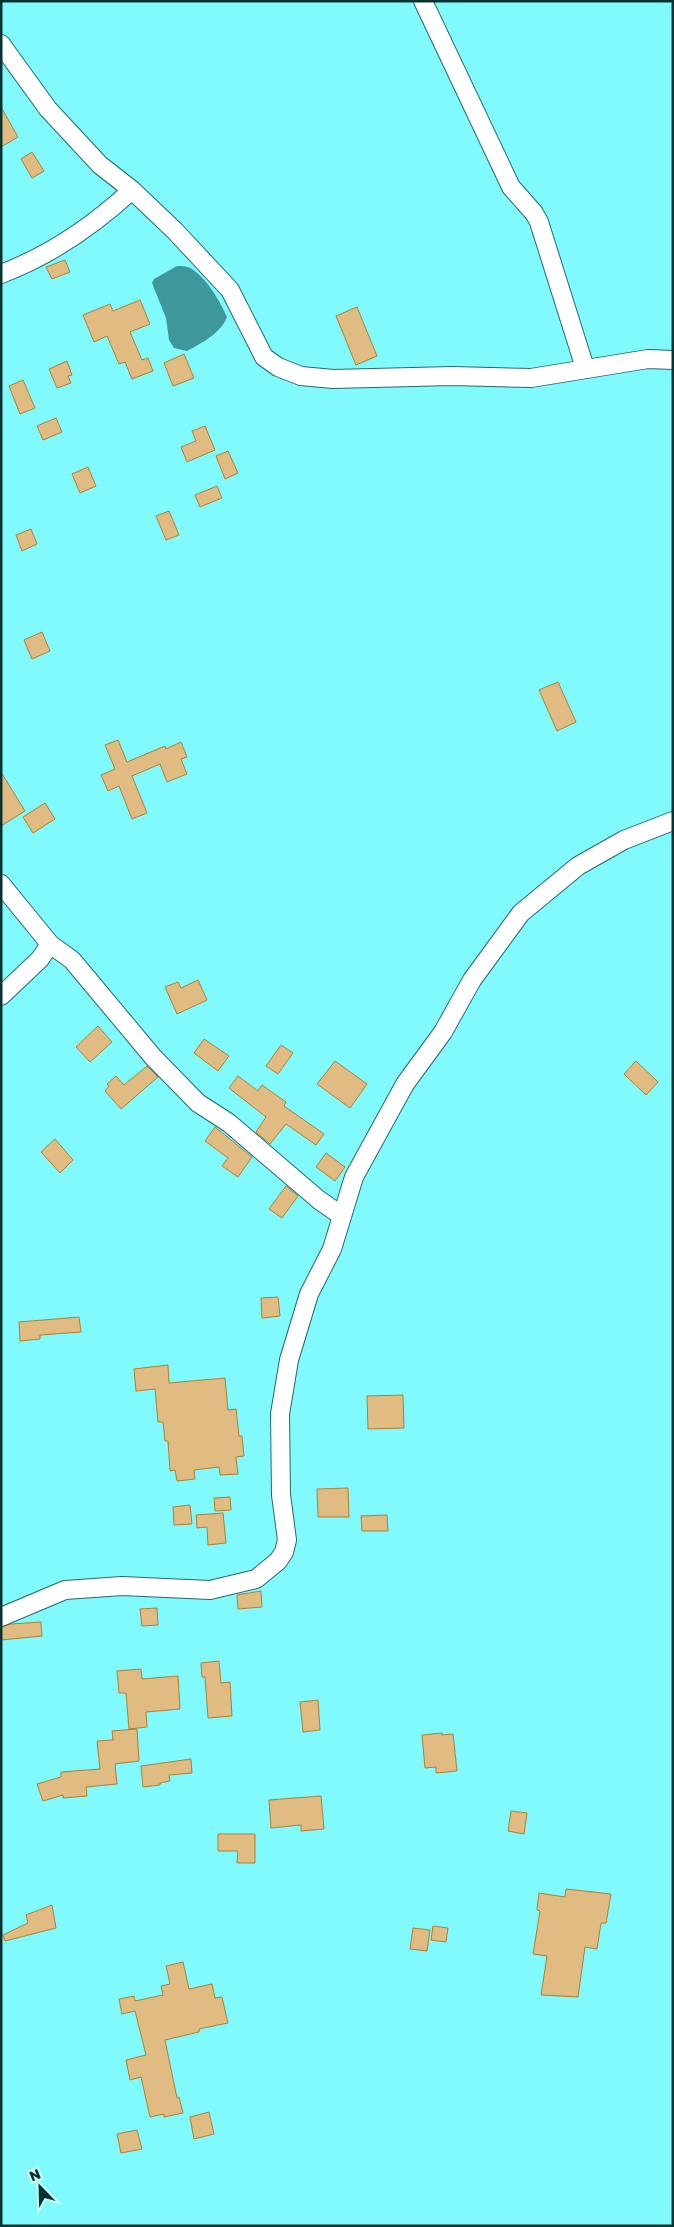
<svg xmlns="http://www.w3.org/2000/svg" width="674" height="2227" viewBox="0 0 674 2227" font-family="'Golos Text',sans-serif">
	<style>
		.water { fill: #3e989b }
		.building { fill: #e0bc83; stroke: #ad8032 }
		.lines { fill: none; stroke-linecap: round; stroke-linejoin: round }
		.minor-casing { stroke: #27686b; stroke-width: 20 }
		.minor { stroke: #fff; stroke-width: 18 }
	</style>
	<rect width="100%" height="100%" fill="#81fafe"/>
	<path class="water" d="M177,266C182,266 188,266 192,269C207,279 220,301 227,317C221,333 202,343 187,351L174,348L169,340L166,318L152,283L154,279Z"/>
	<path class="building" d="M1,107L18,137L1,147Z
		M32,152L44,171L32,178L21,159Z
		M65,260L70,272L52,279L46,267Z
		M140,300L150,324L130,332L142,360L148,358L153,371L132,379L125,362L119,364L107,336L94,342L83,315L110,304L113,311Z
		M357,307L377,356L356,365L336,316Z
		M184,354L194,378L173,386L164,363Z
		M67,361L72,375L68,376L71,383L57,388L49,369Z
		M23,380L35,408L20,414L9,386Z
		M56,418L62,432L43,440L37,426Z
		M205,426L215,450L187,462L181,447L196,441L192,431Z
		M228,451L238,473L225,479L216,456Z
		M88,467L96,486L80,493L72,474Z
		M217,486L222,498L200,507L195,495Z
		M169,511L179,535L166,540L156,516Z
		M31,529L37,544L22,551L16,535Z
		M42,632L50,651L32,659L24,640Z
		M558,682L576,722L557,731L539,690Z
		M118,740L127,762L165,746L166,749L181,742L187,757L181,759L187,774L167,782L160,764L132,776L147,813L132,819L119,786L108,791L101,775L115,769L105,745Z
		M1,772L25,811L1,826Z
		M45,803L55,819L33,833L23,817Z
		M198,980L207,1000L177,1014L165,987L178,982L181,988Z
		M98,1026L112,1042L90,1062L76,1047Z
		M204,1039L229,1056L218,1071L194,1053Z
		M281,1045L293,1053L278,1074L266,1066Z
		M335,1061L367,1084L350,1108L317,1084Z
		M636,1061L658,1082L646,1095L624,1074Z
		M147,1066L158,1077L121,1109L105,1091L109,1086L107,1084L116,1076L124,1085Z
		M238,1076L258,1091L262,1085L286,1102L284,1106L324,1134L316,1145L286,1124L270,1144L256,1132L266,1117L229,1088Z
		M215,1127L252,1157L238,1177L222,1166L228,1158L205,1141Z
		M55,1139L73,1160L60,1173L41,1152Z
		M326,1153L345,1167L335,1181L316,1167Z
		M286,1186L298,1196L282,1218L269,1209Z
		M278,1297L280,1316L262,1318L261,1298Z
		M79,1317L81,1332L40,1335V1339L20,1341L19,1322Z
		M168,1365L169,1383L225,1378L228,1410L236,1409L239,1436H242L244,1456L236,1457L238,1474L220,1475L219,1467L194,1470L195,1479L177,1481L175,1470L170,1471L168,1441H165L163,1422H158L155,1389L136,1391L134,1369Z
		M403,1395L404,1428L368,1429L367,1396Z
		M348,1488L349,1517H318L317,1489Z
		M230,1497L231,1510L215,1511L214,1498Z
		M190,1505L192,1524L174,1525L173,1507Z
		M223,1513L226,1543L208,1545L207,1527L197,1528L196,1515Z
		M387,1515L388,1531H362L361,1516Z
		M261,1591L262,1607L238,1609L237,1595Z
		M157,1608L158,1625L142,1626L140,1609Z
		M41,1622L42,1636L1,1640V1627L11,1624Z
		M219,1661L221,1683L230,1682L232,1716L208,1718L205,1677H202L201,1663Z
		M141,1669L142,1679L178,1676L180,1709L146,1712L147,1727L129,1729L126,1693H119L117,1671Z
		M318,1700L320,1730L303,1732L300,1702Z
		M137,1729L139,1761L115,1764L117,1784L86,1787L87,1796L63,1798V1795L43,1801L37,1784L61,1777V1772L100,1769L97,1741L113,1740L112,1731Z
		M442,1733V1735L453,1734L457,1771L436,1773V1767L425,1768L422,1735Z
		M191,1759L192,1773L169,1775L170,1781L160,1783V1785L143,1787L141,1766Z
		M321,1796L324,1829L301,1831V1825L271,1828L269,1800Z
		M511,1811L527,1813L524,1834L508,1831Z
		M218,1834H255V1863H237L238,1851H218Z
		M566,1889L611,1894L606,1923H601L597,1949L585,1947L578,1997L541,1995L547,1956L533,1954L540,1911L537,1910L539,1893L565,1897Z
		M52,1905L56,1928L5,1941L3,1935L28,1923L26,1915Z
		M433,1926L448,1928L446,1942L431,1940Z
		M413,1928L430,1930L427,1951L410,1949Z
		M183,1962L189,1989L212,1984L215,1998L222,1997L228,2023L199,2029V2032L165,2040L177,2098L179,2097L183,2113L164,2117V2114L150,2117L141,2077L130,2080L126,2060L146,2055L135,2011L122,2014L119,1999L134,1996L135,2001L163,1995L161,1986L170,1984L166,1966Z
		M209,2112L214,2134L194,2139L190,2117Z
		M137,2130L142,2149L121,2153L117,2134Z"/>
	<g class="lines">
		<g class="minor-casing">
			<path id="minor" d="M423,1L511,187L534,213L539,222L585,368
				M1,44L48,109L100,165L132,190L175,231L230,290L264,357L278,367L301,376L333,379L452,376L531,378L648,359L673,360
				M1,274C51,255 93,226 132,190
				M1,884L50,944
				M1,996L40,959L50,944L72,960L153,1057L198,1103L229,1123L319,1200L342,1216
				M1,1617L65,1590L122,1586L210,1590L256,1579L278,1561L284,1552L287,1540L281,1495L280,1414L289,1360L309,1294L332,1249L354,1177L405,1084L443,1032L472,980L521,913L578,866L624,840L673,821"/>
		</g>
		<use href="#minor" class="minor"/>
	</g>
	<rect width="674" height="2227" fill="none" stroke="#093233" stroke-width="5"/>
	<g transform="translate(40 2187) rotate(337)" stroke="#d0fafb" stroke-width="4" paint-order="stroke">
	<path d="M0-4L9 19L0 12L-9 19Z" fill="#093233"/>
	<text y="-8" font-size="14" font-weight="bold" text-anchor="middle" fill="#093233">N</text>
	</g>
</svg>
